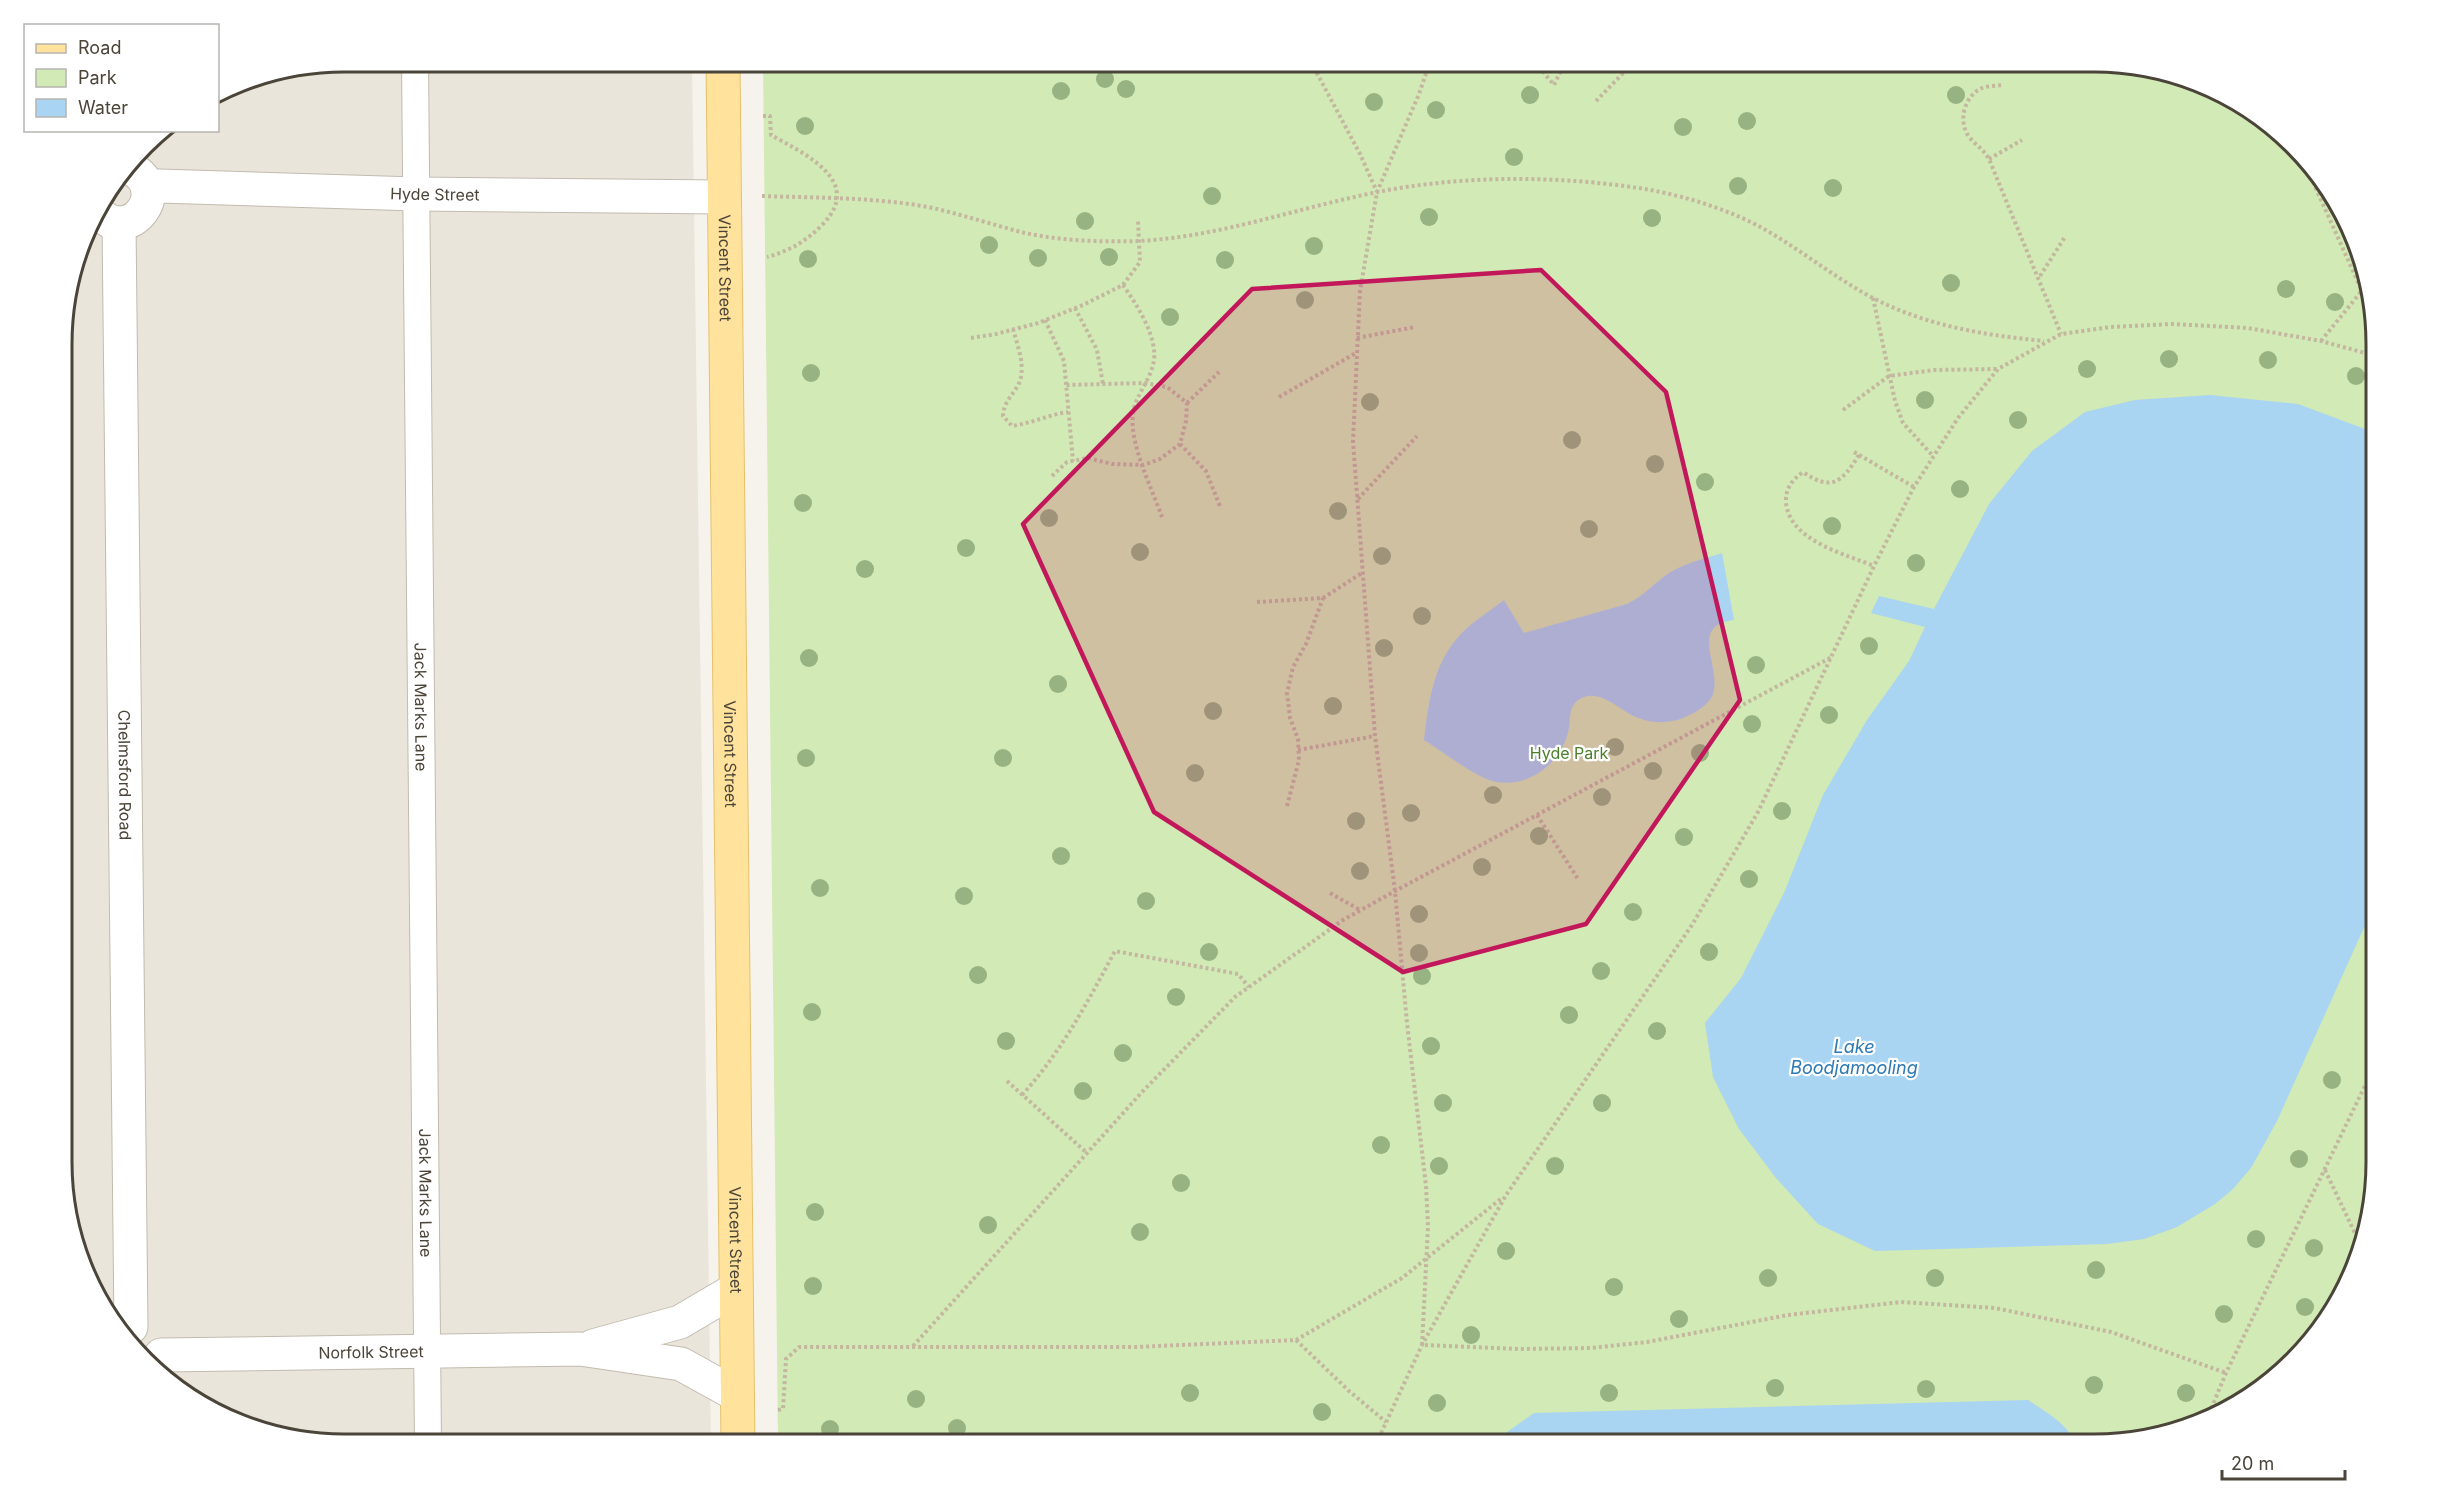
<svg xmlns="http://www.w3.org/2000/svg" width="2438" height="1506" viewBox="0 0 2438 1506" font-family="Inter,sans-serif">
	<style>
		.residential { fill: #eae5da }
		.green { fill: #d2eab5 }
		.water { fill: #a9d4f2 }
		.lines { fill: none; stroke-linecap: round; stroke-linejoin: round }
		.lane-casing { stroke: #c2bbae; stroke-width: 28 }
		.street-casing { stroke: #c2bbae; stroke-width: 35 }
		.primary-casing { stroke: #e6c16a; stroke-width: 35 }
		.path { stroke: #c4b79f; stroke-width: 4; stroke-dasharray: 3 3; stroke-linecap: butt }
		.lane { stroke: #fff; stroke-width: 26 }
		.street { stroke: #fff; stroke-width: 33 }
		.primary { stroke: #ffe39c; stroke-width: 33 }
		.tree { fill: #97b381 }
		.marked { fill: #c2185b; fill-opacity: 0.2; stroke: #c2185b; stroke-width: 4.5; stroke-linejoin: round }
		.labels { text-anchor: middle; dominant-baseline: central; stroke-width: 4.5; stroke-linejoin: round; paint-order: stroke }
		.street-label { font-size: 16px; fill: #4b4439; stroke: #fff }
		.park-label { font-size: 16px; fill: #4a7f2a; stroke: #fff }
		.water-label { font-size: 18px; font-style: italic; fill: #2e7ab2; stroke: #fff }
		.rim { fill: none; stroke: #4b4439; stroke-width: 3 }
	</style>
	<rect width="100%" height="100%" fill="#f6f3ec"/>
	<path class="residential" d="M344,62H692L711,1444H344L271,1435L188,1397L109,1318L64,1198V308L91,219L158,132L218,130V95L236,83Z"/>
	<path class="green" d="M763,62H2094L2167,71L2250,109L2338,203L2376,326V1180L2362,1252L2329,1318L2235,1406L2112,1444H778Z"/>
	<path class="water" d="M2210,395L2298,404L2365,429L2376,436V905L2362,932L2277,1121L2251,1168L2232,1190L2215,1204L2177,1227L2144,1239L2107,1244L1875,1251L1818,1224L1776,1178L1739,1129L1713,1077L1705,1023L1741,978L1784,893L1823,795L1867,720L1909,661L1925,627L1871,613L1879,596L1934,609L1989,504L2032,451L2085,412L2135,400Z
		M1722,553L1734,620C1680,626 1735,681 1705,705C1682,724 1654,728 1628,713C1616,706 1603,694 1587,696C1579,698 1573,703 1571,711C1569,718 1570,726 1568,733C1558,769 1518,795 1482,777C1462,767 1443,752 1424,740C1429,699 1434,658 1466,629C1478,618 1491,610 1504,600L1524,633L1627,604C1644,596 1654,583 1669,573C1685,563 1704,559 1722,553Z
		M2028,1400C2044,1411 2069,1424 2075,1444H1490L1534,1413Z"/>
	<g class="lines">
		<g class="lane-casing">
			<g id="lane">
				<path id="s1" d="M415,62L428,1444"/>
			</g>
		</g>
		<g class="street-casing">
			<g id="street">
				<path id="s2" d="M148,191L159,186L416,194L723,197"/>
				<path d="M97,211C128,248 174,190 130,168"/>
				<path id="s3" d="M119,223L131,1327"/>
				<path d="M593,1346L680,1322L736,1289"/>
				<path id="s4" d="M161,1355L580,1349L681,1364L737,1395"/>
			</g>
		</g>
		<g class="primary-casing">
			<g id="primary">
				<path id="s5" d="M723,62L738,1444"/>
			</g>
		</g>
		<path class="path" d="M1311,62L1360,154L1377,192
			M1430,62L1419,94L1377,192L1360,291L1353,441L1375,736L1395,891L1407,1023L1426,1186L1428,1226L1422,1345L1520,1349L1591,1348L1647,1342L1788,1315L1901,1302L1995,1308L2111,1332L2226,1373
			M1535,62L1554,85L1565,62
			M2001,85C1995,86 1987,86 1982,88C1964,96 1957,122 1970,138C1977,146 1983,149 1989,159L2061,334
			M1596,101L1634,62
			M763,116H770L771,135C805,154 864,181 823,224C807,241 789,251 767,257
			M1989,159L2022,140
			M2308,171L2362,291
			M762,196C818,198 873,197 928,207C961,214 993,225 1025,233C1062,241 1100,242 1138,241C1218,237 1294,209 1373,193C1459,175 1557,175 1645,189C1685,196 1728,209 1764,229C1801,250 1834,277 1871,297C1926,326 1984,335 2044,341
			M2040,276L2065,237
			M1123,285C1137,305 1160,340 1153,365C1149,381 1136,396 1133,412C1129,444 1151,486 1162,517
			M1873,298L1895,401L1903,423L1933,456
			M1075,308L1097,350L1103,384
			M1045,320L1064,361L1073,461
			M1013,329C1017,344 1024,361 1021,377C1018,392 1004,398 1003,416L1012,426C1032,423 1048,415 1068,412
			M971,338L996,334L1038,323L1083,305L1123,285L1140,262L1138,221
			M1357,338L1415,327
			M2321,341L2364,288
			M1279,397L1356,353
			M1187,403L1219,372
			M1843,410L1889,376L1934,370L1997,369
			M1180,444L1206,471L1221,509
			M1854,452L1914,487
			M1859,455C1842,482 1832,492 1803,472C1792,480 1785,489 1786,503C1790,541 1845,554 1874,566
			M1052,476L1067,462L1088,458L1112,464L1143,465L1160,459L1180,444L1186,421L1187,403L1167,387L1145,383L1066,385
			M1358,499L1417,436
			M1257,602L1323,598L1362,573
			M1298,750L1375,736
			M1287,806L1299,760L1298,739L1290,718L1287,693L1293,667L1306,644L1323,598
			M1537,815L1578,879
			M1330,893L1360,910
			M1007,1081L1087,1153
			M1022,1095C1062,1051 1087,1003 1115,951L1238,974L1249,987
			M2325,1170L2362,1248
			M1296,1340L1349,1391L1386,1422
			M913,1346L1143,1091L1235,997L1343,920L1395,891L1832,657
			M778,1410L783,1409L786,1359L799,1347H1135L1296,1340L1402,1278L1502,1198
			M2209,1414L2226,1373L2376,1063
			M1376,1444L1422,1345L1506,1195L1692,925L1758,812L1874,566L1914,487L1958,418L1998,369L2061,334L2111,327L2172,324L2248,328L2321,341L2376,356"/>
		<use href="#lane" class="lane"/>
		<use href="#street" class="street"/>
		<use href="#primary" class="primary"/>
	</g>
	<g class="tree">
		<circle cx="1105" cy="79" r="9"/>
		<circle cx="1126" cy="89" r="9"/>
		<circle cx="1061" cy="91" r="9"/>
		<circle cx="1530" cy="95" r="9"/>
		<circle cx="1956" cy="95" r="9"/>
		<circle cx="1374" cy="102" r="9"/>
		<circle cx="1436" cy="110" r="9"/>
		<circle cx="1747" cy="121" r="9"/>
		<circle cx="805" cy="126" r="9"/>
		<circle cx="1683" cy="127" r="9"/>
		<circle cx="1514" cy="157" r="9"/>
		<circle cx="1738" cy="186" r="9"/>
		<circle cx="1833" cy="188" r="9"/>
		<circle cx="1212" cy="196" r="9"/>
		<circle cx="1429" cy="217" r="9"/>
		<circle cx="1652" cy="218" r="9"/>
		<circle cx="1085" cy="221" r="9"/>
		<circle cx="989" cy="245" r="9"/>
		<circle cx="1314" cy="246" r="9"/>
		<circle cx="1109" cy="257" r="9"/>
		<circle cx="1038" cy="258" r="9"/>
		<circle cx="808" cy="259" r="9"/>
		<circle cx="1225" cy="260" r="9"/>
		<circle cx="1951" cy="283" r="9"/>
		<circle cx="2286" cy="289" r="9"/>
		<circle cx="1305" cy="300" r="9"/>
		<circle cx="2335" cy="302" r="9"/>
		<circle cx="1170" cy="317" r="9"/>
		<circle cx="2169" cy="359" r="9"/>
		<circle cx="2268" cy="360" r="9"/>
		<circle cx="2087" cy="369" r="9"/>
		<circle cx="811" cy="373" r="9"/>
		<circle cx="2356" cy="376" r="9"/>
		<circle cx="1925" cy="400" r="9"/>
		<circle cx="1370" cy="402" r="9"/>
		<circle cx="2018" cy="420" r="9"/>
		<circle cx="1572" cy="440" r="9"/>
		<circle cx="1655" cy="464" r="9"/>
		<circle cx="1705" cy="482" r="9"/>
		<circle cx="1960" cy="489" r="9"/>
		<circle cx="803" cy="503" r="9"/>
		<circle cx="1338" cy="511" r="9"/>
		<circle cx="1049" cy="518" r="9"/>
		<circle cx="1832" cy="526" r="9"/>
		<circle cx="1589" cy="529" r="9"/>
		<circle cx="966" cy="548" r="9"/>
		<circle cx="1140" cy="552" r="9"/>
		<circle cx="1382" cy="556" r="9"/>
		<circle cx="1916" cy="563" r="9"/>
		<circle cx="865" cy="569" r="9"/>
		<circle cx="1422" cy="616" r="9"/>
		<circle cx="1869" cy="646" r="9"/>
		<circle cx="1384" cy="648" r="9"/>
		<circle cx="809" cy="658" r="9"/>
		<circle cx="1756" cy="665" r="9"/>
		<circle cx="1058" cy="684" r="9"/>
		<circle cx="1333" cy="706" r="9"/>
		<circle cx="1213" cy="711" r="9"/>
		<circle cx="1829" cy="715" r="9"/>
		<circle cx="1752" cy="724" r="9"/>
		<circle cx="1615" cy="747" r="9"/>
		<circle cx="1700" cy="753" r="9"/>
		<circle cx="806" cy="758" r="9"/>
		<circle cx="1003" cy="758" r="9"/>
		<circle cx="1653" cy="771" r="9"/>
		<circle cx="1195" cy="773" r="9"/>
		<circle cx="1493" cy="795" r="9"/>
		<circle cx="1602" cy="797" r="9"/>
		<circle cx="1782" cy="811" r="9"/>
		<circle cx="1411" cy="813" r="9"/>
		<circle cx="1356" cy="821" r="9"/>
		<circle cx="1539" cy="836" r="9"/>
		<circle cx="1684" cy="837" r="9"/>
		<circle cx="1061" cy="856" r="9"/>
		<circle cx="1482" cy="867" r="9"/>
		<circle cx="1360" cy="871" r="9"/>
		<circle cx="1749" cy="879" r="9"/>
		<circle cx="820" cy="888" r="9"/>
		<circle cx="964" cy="896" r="9"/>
		<circle cx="1146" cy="901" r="9"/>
		<circle cx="1633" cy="912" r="9"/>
		<circle cx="1419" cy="914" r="9"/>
		<circle cx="1209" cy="952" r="9"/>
		<circle cx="1709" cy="952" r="9"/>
		<circle cx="1419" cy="953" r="9"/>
		<circle cx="1601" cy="971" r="9"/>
		<circle cx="978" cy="975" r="9"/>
		<circle cx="1422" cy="976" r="9"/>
		<circle cx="1176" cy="997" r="9"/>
		<circle cx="812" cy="1012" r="9"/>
		<circle cx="1569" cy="1015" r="9"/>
		<circle cx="1657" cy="1031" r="9"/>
		<circle cx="1006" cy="1041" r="9"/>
		<circle cx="1431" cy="1046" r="9"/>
		<circle cx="1123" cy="1053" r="9"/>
		<circle cx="2332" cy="1080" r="9"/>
		<circle cx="1083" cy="1091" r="9"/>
		<circle cx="1443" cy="1103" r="9"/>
		<circle cx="1602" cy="1103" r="9"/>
		<circle cx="1381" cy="1145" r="9"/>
		<circle cx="2299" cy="1159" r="9"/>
		<circle cx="1439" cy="1166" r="9"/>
		<circle cx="1555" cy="1166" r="9"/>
		<circle cx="1181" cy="1183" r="9"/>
		<circle cx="815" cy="1212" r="9"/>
		<circle cx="988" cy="1225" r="9"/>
		<circle cx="1140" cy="1232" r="9"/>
		<circle cx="2256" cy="1239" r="9"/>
		<circle cx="2314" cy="1248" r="9"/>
		<circle cx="1506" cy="1251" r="9"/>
		<circle cx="2096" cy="1270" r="9"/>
		<circle cx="1768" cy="1278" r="9"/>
		<circle cx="1935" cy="1278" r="9"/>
		<circle cx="813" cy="1286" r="9"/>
		<circle cx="1614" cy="1287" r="9"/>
		<circle cx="2305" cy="1307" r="9"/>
		<circle cx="2224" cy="1314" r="9"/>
		<circle cx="1679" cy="1319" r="9"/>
		<circle cx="1471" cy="1335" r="9"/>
		<circle cx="2094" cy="1385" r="9"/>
		<circle cx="1775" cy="1388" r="9"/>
		<circle cx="1926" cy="1389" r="9"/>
		<circle cx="1190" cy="1393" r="9"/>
		<circle cx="1609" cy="1393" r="9"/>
		<circle cx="2186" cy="1393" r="9"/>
		<circle cx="916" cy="1399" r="9"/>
		<circle cx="1437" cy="1403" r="9"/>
		<circle cx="1322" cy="1412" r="9"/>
		<circle cx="957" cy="1428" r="9"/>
		<circle cx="830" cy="1429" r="9"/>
	</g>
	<path class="marked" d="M1541,270L1666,392L1740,700L1586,924L1403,972L1154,812L1023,524L1252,289Z"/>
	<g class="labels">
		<g class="street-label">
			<text stroke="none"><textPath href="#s2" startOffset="288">Hyde Street</textPath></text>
			<text stroke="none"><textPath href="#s5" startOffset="206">Vincent Street</textPath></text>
			<text stroke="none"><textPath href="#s1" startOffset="645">Jack Marks Lane</textPath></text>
			<text stroke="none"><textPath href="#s5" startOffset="692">Vincent Street</textPath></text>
			<text stroke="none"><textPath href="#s3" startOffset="552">Chelmsford Road</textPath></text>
			<text stroke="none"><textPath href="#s1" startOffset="1131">Jack Marks Lane</textPath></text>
			<text stroke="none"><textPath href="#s5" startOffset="1178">Vincent Street</textPath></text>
			<text stroke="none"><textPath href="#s4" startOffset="210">Norfolk Street</textPath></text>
		</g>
		<g class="park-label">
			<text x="1569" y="753">Hyde Park</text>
		</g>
		<g class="water-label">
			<text x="1854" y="1046">Lake<tspan x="1854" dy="21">Boodjamooling</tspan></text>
		</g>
	</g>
	<path d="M0 0H2438V1506H0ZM344 72H2094A272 272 0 0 1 2366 344V1162A272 272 0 0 1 2094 1434H344A272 272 0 0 1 72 1162V344A272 272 0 0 1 344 72Z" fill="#fff" fill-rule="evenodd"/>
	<path class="rim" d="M344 72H2094A272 272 0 0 1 2366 344V1162A272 272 0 0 1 2094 1434H344A272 272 0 0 1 72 1162V344A272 272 0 0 1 344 72Z"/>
	<rect x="24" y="24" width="195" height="108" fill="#ffffff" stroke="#b7b4b0" stroke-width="1.5"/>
	<rect x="36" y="44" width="30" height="9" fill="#ffe39c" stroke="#b7b4b0" stroke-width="1.5"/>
	<text x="78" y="54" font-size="18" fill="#4b4439">Road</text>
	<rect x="36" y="69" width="30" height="18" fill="#d2eab5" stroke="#b7b4b0" stroke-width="1.5"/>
	<text x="78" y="84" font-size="18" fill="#4b4439">Park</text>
	<rect x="36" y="99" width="30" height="18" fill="#a9d4f2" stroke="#b7b4b0" stroke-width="1.5"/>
	<text x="78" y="114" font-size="18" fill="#4b4439">Water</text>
	<path d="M2222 1470v9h123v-9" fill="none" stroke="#4b4439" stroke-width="3"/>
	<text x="2231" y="1470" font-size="18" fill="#4b4439" stroke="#ffffff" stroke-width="4.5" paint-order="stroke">20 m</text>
</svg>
